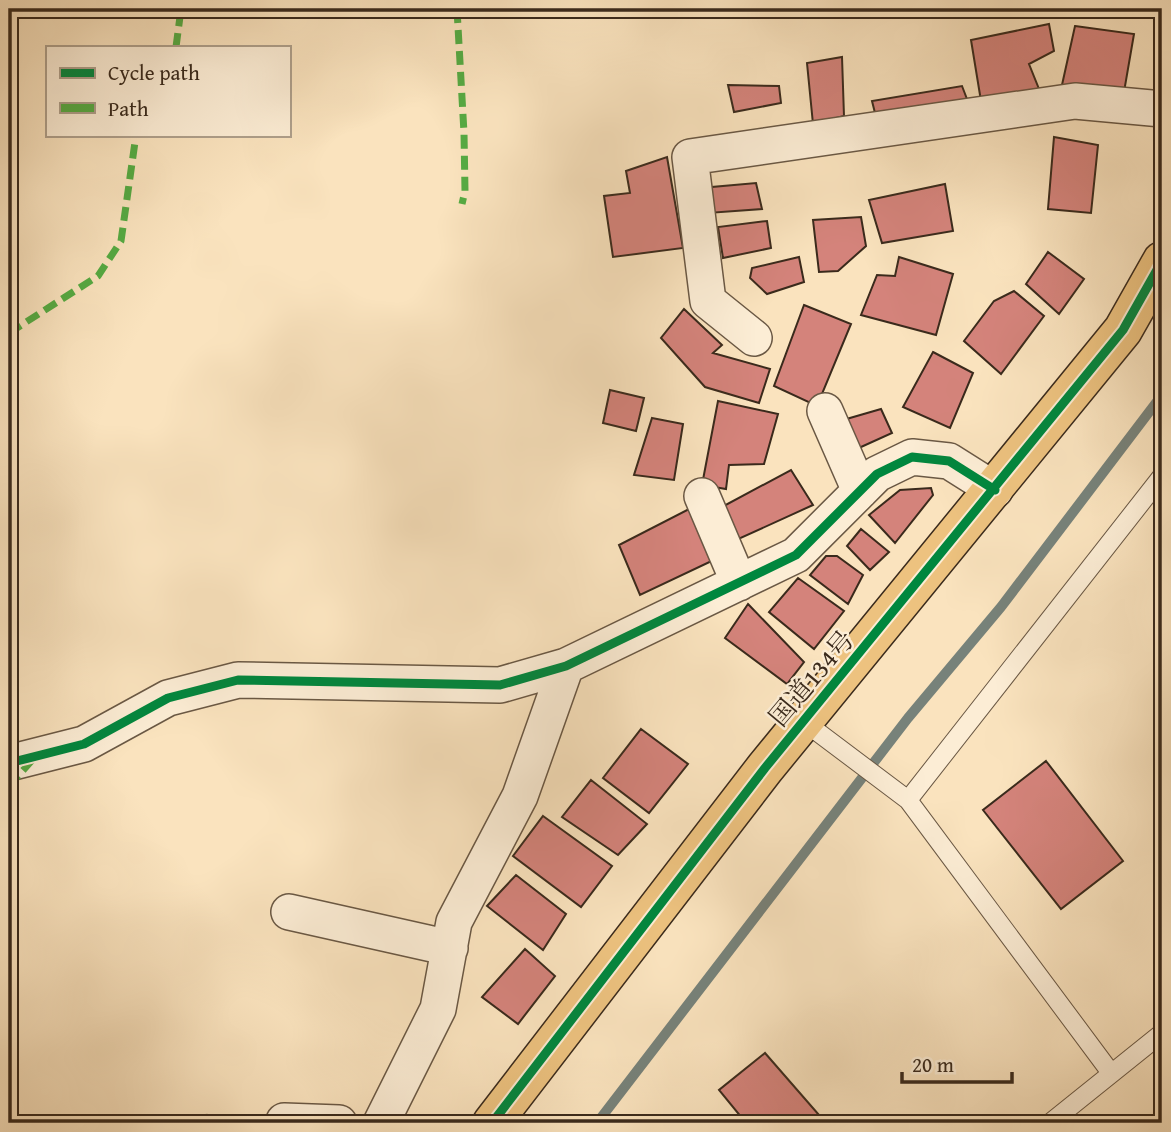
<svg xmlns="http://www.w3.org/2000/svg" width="1171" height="1132" viewBox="0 0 1171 1132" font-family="'Gentium Book Plus','Noto Serif JP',serif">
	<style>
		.green { fill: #bac595; stroke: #7a7858; stroke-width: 2 }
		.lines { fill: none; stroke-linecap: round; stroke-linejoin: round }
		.stream { stroke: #77827a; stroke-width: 10 }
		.building { fill: #d4837b; stroke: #3a2a1c; stroke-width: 2 }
		.service-casing { stroke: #6a5844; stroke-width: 20 }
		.minor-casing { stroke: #6a5844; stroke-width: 38 }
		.trunk-casing { stroke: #3a2a1c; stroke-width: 41 }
		.service { stroke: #fcedd5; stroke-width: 18 }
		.minor { stroke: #fcedd5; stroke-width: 35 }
		.trunk { stroke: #edc27f; stroke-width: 38 }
		.quiet { stroke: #55ab43; stroke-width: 7; stroke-dasharray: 14 7; stroke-linecap: butt }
		.cycleway-casing { stroke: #fcedd5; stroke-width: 13 }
		.cycleway { stroke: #00873e; stroke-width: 9 }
		.labels { text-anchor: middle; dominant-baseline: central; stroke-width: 5; stroke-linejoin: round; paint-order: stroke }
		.street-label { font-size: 26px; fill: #3a2a1c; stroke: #fcedd5 }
	</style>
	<rect width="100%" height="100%" fill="#fae3be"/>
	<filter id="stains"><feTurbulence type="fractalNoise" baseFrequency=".00286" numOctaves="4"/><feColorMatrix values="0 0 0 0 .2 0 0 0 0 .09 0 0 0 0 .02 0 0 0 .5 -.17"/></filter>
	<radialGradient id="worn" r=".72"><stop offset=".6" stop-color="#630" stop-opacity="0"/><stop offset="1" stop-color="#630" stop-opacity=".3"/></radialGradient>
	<path class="green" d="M206,1115L203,1123H130Z"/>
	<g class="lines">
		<path class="stream" d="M597,1123L908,718L1001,607L1162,395"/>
	</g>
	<path class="building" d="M1071,9H1137L1074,18Z
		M1049,24L1054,51L1029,64L1039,89L981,101L971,40Z
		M1075,26L1134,34L1124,92L1062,85Z
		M842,57L844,116L813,124L807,63Z
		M728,85L779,86L781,103L734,112Z
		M962,86L970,107L877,121L872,101Z
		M1054,137L1098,145L1091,213L1048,209Z
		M667,157L683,248L613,257L604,196L630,193L626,171Z
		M756,183L762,209L708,213L712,187Z
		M945,184L953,231L882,243L869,200Z
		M861,217L866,246L838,271L819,272L813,220Z
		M767,221L771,248L723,258L718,227Z
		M1048,252L1084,279L1059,314L1026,284Z
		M799,257L804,282L767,294L750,278L752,268Z
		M899,257L953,274L936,335L861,315L877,275L895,276Z
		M1014,291L1044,316L1001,374L964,341L994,301Z
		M804,305L851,324L817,406L774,386Z
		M684,309L722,345L713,353L770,369L759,403L705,387L661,338Z
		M933,352L973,373L950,428L903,407Z
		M610,390L644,398L636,431L603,423Z
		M718,401L778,414L764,464L729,465L726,489L702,485Z
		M881,409L892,433L850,452L843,420Z
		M652,418L683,424L674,480L634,475Z
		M791,470L813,505L734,541L720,508Z
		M931,488L933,495L895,543L869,515L900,490Z
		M691,508L718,558L640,595L619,545Z
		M861,529L889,552L870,570L847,546Z
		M826,556H837L863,575L848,604L810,575Z
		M798,578L844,611L814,649L769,612Z
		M748,604L804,662L787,684L725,638Z
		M641,729L688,764L649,813L603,778Z
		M1046,761L1123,861L1061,909L983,810Z
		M591,780L647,824L618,855L562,817Z
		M543,816L612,866L581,907L513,856Z
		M516,875L566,914L543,950L487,906Z
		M525,949L555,976L518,1024L482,997Z
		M765,1053L826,1123H746L719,1090Z"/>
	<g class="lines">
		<g class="service-casing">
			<path id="service" d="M803,721L908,800L1111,1073
				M908,800L1162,476
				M1050,1123L1162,1033"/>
		</g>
		<g class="minor-casing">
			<path id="minor" d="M754,338L708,301L690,157L1075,101L1162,109
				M825,411L860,491
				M702,496L739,583
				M9,763L84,744L168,698L238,680L500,685L566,666L796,555L877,474L912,457L949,461L995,490
				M289,912L450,948
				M284,1121L339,1123
				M381,1123L438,1009L454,922L520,796L566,666"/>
		</g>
		<g class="trunk-casing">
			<path id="trunk" d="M492,1123L765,768L1123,330L1162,261"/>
		</g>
		<use href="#service" class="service"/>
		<use href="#minor" class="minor"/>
		<use href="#trunk" class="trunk"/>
		<path class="quiet" d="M457,9L464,133L465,191L462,204
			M176,47L181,9
			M9,333L98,276L121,241L136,135
			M9,786L34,758"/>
		<g class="cycleway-casing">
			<path id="cycleway" d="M9,763L84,744L168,698L238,680L500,685L566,666L796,555L877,474L912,457L949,461L995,490
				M492,1123L765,768L1123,330L1162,261"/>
		</g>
		<use href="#cycleway" class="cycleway"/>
	</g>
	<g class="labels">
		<g class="street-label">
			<text transform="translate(811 678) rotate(-50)">国道134号</text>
		</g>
	</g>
	<rect width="1171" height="1132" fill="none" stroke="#fae3be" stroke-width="35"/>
	<rect x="10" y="10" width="1150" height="1111" fill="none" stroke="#3a2a1c" stroke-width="3.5"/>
	<rect x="18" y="18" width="1136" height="1097" fill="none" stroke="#3a2a1c" stroke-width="2"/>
	<rect x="46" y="46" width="245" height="91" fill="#fcedd5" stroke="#ae9f8b" stroke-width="2"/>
	<rect x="60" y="68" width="35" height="10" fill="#00873e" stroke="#ae9f8b" stroke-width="2"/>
	<text x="108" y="80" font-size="21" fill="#3a2a1c">Cycle path</text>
	<rect x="60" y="103" width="35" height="10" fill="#55ab43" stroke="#ae9f8b" stroke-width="2"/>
	<text x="108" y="116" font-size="21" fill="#3a2a1c">Path</text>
	<path d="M902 1072v10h110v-10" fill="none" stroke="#3a2a1c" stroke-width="3.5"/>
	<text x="912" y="1072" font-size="21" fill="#3a2a1c" stroke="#fcedd5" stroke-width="5" paint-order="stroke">20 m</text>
	<rect width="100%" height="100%" filter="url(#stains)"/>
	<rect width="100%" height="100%" fill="url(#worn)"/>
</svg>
